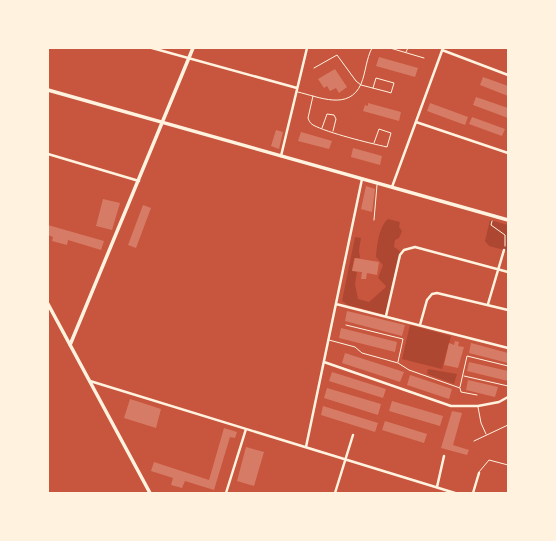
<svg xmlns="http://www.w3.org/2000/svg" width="556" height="541" viewBox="0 0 556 541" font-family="'PT Serif',serif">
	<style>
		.green { fill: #ae4732 }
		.building { fill: #d67c66 }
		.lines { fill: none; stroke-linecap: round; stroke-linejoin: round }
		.path { stroke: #fff3e0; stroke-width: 1 }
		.service { stroke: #fff3e0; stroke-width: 1 }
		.minor { stroke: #fff3e0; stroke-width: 2.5 }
		.secondary { stroke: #fff3e0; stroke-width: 3.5 }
	</style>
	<rect width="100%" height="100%" fill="#c8553d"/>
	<path class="green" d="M388,219L400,222L399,227L402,231L399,238L395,240L394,247L400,251L386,315L348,305L342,301L355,237L361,238L359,250L360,258H354L352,270L357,272L355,284L358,299L369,302L386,287L385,285L378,278L383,265L376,257C377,245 379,226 388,219Z
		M490,220L508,225V251L489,246L485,241Z
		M410,325L451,336L442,369L402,359Z
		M428,369L457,374L454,384L427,374Z"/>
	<path class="building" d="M379,57L418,68L415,77L376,66Z
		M335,69L347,87L339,93L336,88L330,91L327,86L324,88L318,79Z
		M483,77L508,86V96L480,85Z
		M476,97L508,108V118L473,105Z
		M368,103L401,112L399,121L363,111L365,105L368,106Z
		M430,103L468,117L465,125L427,111Z
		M472,117L505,129L502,136L469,124Z
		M276,130L283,132L279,149L271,146Z
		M301,132L332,141L329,149L298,141Z
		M353,148L382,156L380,165L351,157Z
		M366,186L375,189L372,212L361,209Z
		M103,199L120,203L112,230L96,226Z
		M143,205L151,208L136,248L128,245Z
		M48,225L104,241L101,250L68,240L67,245L52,241L53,237L48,235Z
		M355,258L379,262L377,275L367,273L366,279H361L362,272L352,271Z
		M347,311L405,325L402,336L345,321Z
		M341,328L397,342L395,352L339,338Z
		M455,341L459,342L458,346L464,347L458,368L444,365L449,343L454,345Z
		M471,343L508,353V363L469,353Z
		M345,353L404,372L400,382L342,363Z
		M469,362L508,371V381L467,371Z
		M332,372L386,389L383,398L329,381Z
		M410,375L452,389L449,399L407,385Z
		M468,380L498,387L495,397L466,390Z
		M327,388L381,404L378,415L324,398Z
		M130,399L161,409L156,428L124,418Z
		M392,401L443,416L440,426L389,411Z
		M323,406L378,423L375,432L321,415Z
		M452,411L462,413L453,445L469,450L467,455L441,448Z
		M385,421L427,434L424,443L382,430Z
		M224,428L237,432L235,438L230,437L214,490L185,481L182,488L171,485L173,478L151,471L154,462L209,480Z
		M246,447L264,452L254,486L237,481Z"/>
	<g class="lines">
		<path class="path" d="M492,221L491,225L505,235V246"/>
		<path class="service" d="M390,48L424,58
			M406,52L408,48
			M314,68L337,55L356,81L361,85L388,92L391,93L394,83L376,78L373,88
			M298,92C319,97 349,111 361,84C366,72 366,59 372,48
			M313,96L308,118C309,121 310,123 313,125C328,133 369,143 387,147L391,133L379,129L374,143
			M322,128L327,114L334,115L336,119L333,131
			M374,220L377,185
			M346,325L403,339L398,362
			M329,340L355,347L362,353L398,363L409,370L460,388L461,392L477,395
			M464,376L508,386
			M460,387L467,356L508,366
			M478,407L481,423L486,434
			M474,441L508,425
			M479,472L489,460L508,465"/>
		<path class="minor" d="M152,48L297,88
			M442,50L508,75
			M416,122L508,153
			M48,154L139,181
			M281,156L307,48
			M392,187L443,48
			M336,304L508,348
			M488,304L504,250
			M386,316L400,255L404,250L415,247L508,272
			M420,325L427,300L432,294L437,293L508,310
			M324,362L451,406H478L499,402L508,397
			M90,381L455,493
			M306,447L362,179
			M437,487L444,456
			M226,493L246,429
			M335,493L353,435
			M473,493L479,473"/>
		<path class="secondary" d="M48,90L508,220
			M48,304L150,493
			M70,345L193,48"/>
	</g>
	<rect width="556" height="541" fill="none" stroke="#fff3e0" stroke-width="98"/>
</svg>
